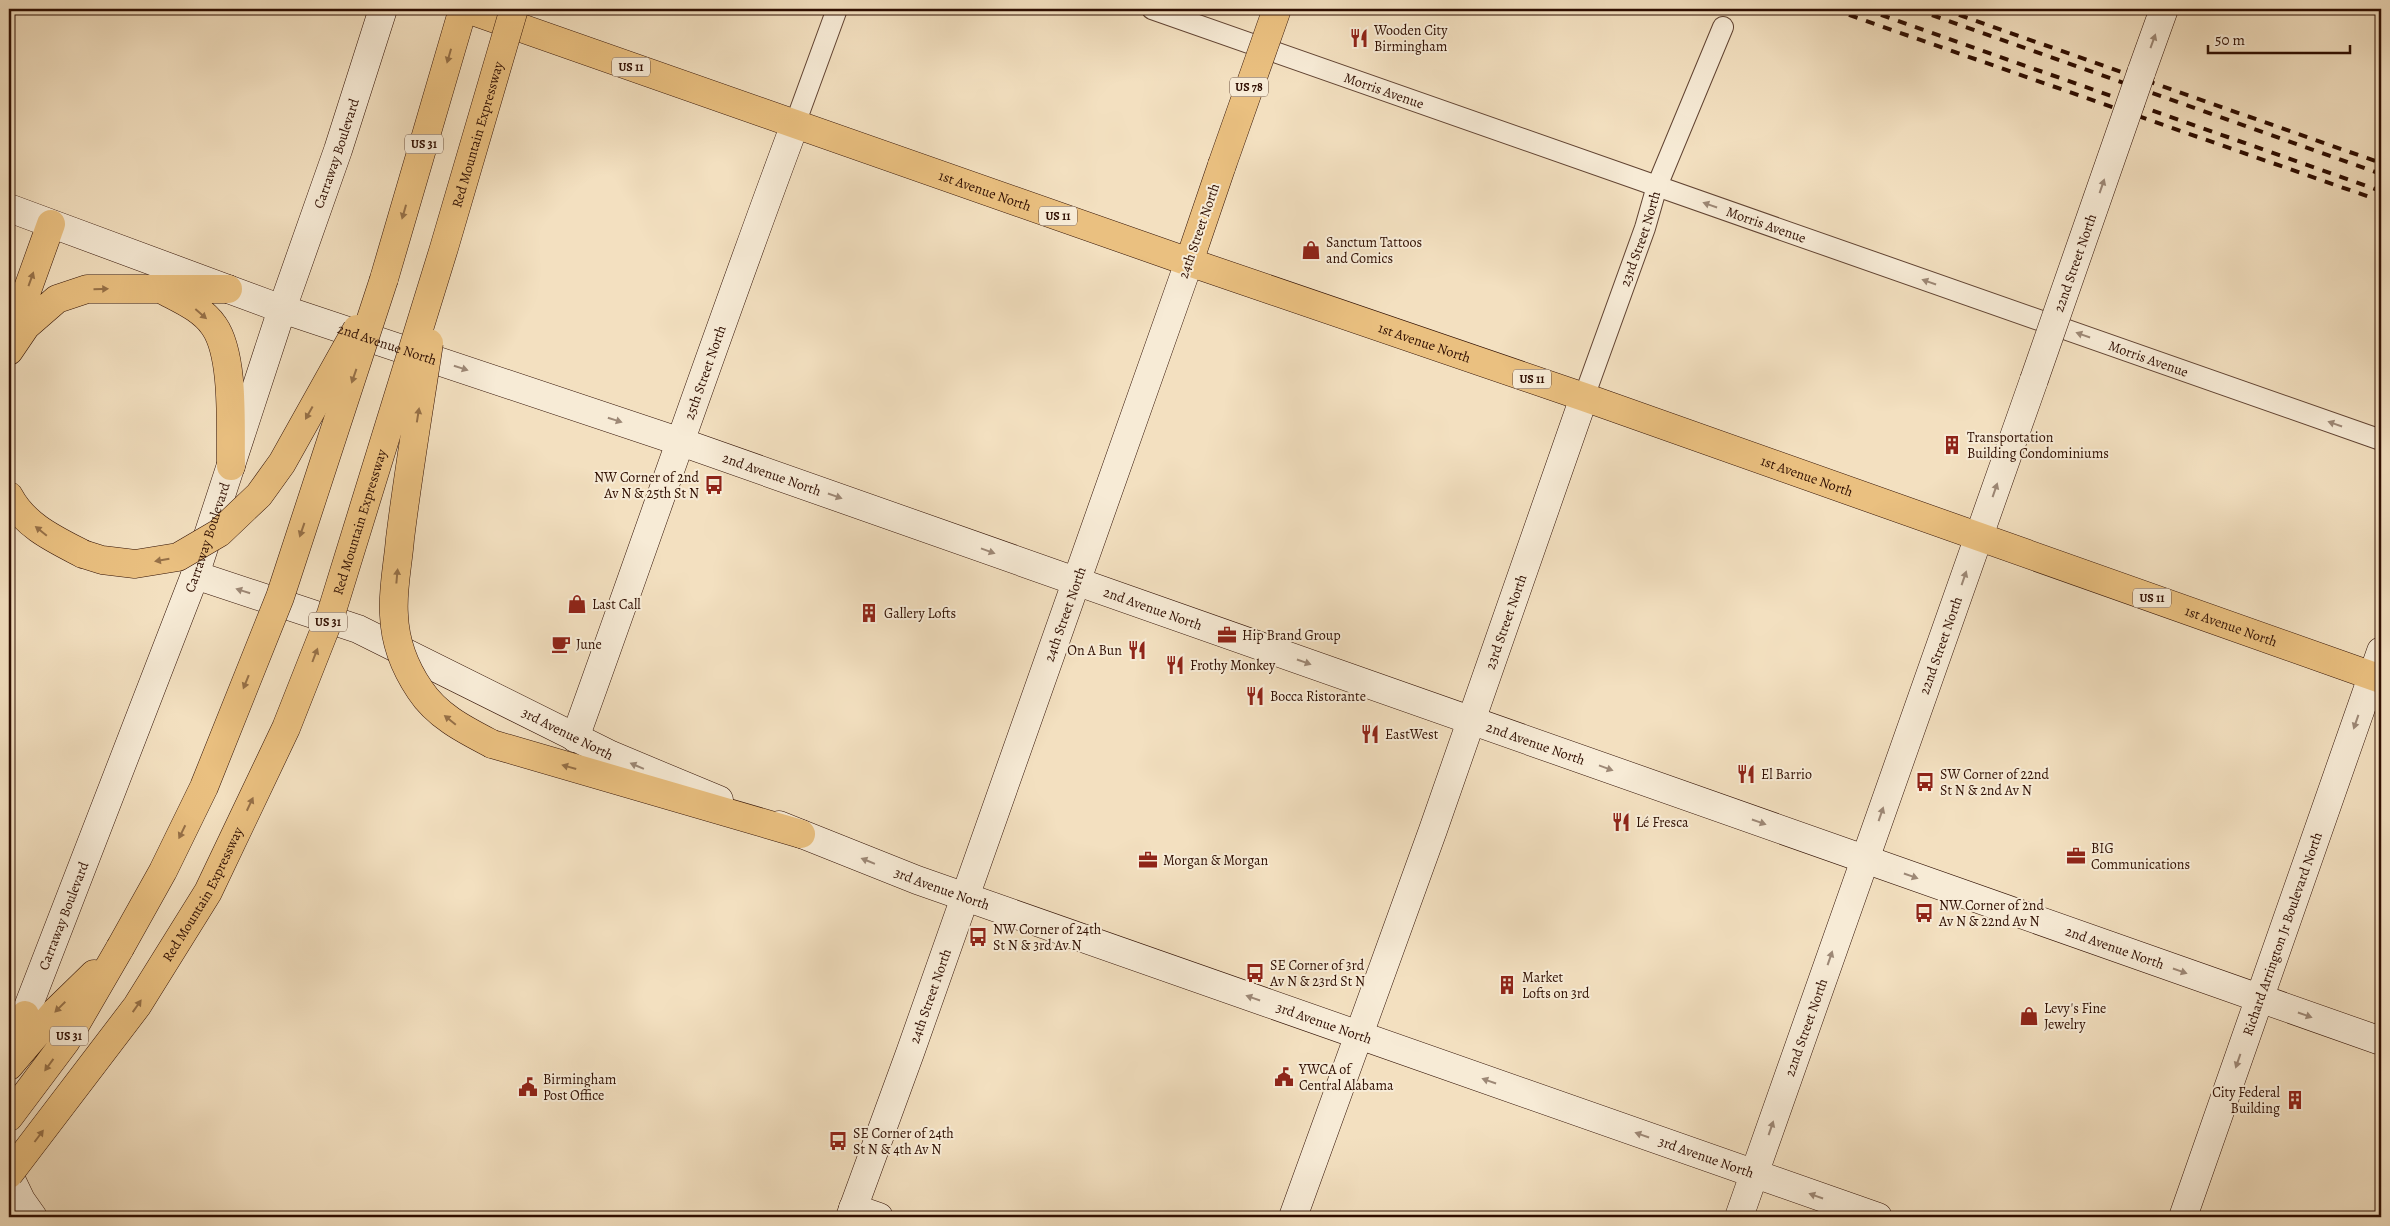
<svg xmlns="http://www.w3.org/2000/svg" width="2390" height="1226" viewBox="0 0 2390 1226" font-family="Alegreya,serif">
	<style>
		.lines { fill: none; stroke-linecap: round; stroke-linejoin: round }
		.street-casing { stroke: #604231; stroke-width: 22 }
		.secondary-casing { stroke: #2f0e01; stroke-width: 29 }
		.primary-casing { stroke: #2f0e01; stroke-width: 29 }
		.highway-casing { stroke: #2f0e01; stroke-width: 29 }
		.street { stroke: #f7ebd6; stroke-width: 20 }
		.secondary { stroke: #f7ebd6; stroke-width: 28 }
		.primary { stroke: #eac080; stroke-width: 28 }
		.highway { stroke: #eac080; stroke-width: 28 }
		.rail { stroke: #2f0e01; stroke-width: 4; stroke-dasharray: 9 9; stroke-linecap: butt }
		.secondary-bridge-casing { stroke: #2f0e01; stroke-width: 29; stroke-linecap: butt }
		.primary-bridge-casing { stroke: #2f0e01; stroke-width: 29; stroke-linecap: butt }
		.highway-bridge-casing { stroke: #2f0e01; stroke-width: 29; stroke-linecap: butt }
		.secondary-bridge { stroke: #f7ebd6; stroke-width: 28 }
		.primary-bridge { stroke: #eac080; stroke-width: 28 }
		.highway-bridge { stroke: #eac080; stroke-width: 28 }
		.oneway { fill: #9d8876 }
		.oneway2 { fill: #967047 }
		.labels { text-anchor: middle; dominant-baseline: central; stroke-width: 4; stroke-linejoin: round; paint-order: stroke }
		.shield { fill: #f7ebd6; stroke: #6b5041; stroke-width: 1 }
		.shield-label { font-size: 12px; font-weight: bold; fill: #2f0e01 }
		.poi-label { font-size: 14px; fill: #2f0e01; stroke: #f7ebd6; text-anchor: start }
		.street-label { font-size: 14px; fill: #2f0e01; stroke: #f7ebd6 }
	</style>
	<rect width="100%" height="100%" fill="#f3e0c0"/>
	<filter id="stains"><feTurbulence type="fractalNoise" baseFrequency=".004" numOctaves="4"/><feColorMatrix values="0 0 0 0 .2 0 0 0 0 .09 0 0 0 0 .02 0 0 0 .5 -.17"/></filter>
	<radialGradient id="worn" r=".72"><stop offset=".6" stop-color="#630" stop-opacity="0"/><stop offset="1" stop-color="#630" stop-opacity=".3"/></radialGradient>
	<g class="lines">
		<g class="street-casing">
			<g id="street">
				<path id="s1" d="M1152,9L2381,440"/>
				<path d="M795,124L837,9"/>
				<path id="s2" d="M1584,397L1645,228L1657,186L1723,27"/>
			</g>
		</g>
		<g class="secondary-casing">
			<g id="secondary">
				<path d="M2141,73L2164,9"/>
				<path id="s3" d="M9,208L282,309L681,442L2381,1041"/>
				<path id="s4" d="M195,575L358,629L611,755L719,800"/>
				<path id="s5" d="M575,738C649,533 719,327 795,124"/>
				<path id="s6" d="M779,825L917,880L1878,1217"/>
				<path id="s7" d="M16,1038L195,575L282,309L338,150L383,9"/>
				<path d="M9,1175L21,1200L33,1217"/>
				<path d="M853,1208L879,1217"/>
				<path id="s8" d="M850,1217L910,1053L1189,262"/>
				<path id="s9" d="M1293,1217L1433,830L1584,397"/>
				<path id="s10" d="M1739,1217L2034,380"/>
				<path id="s11" d="M2183,1217L2381,651"/>
			</g>
		</g>
		<g class="primary-casing">
			<g id="primary">
				<path id="s12" d="M467,9L1189,262L1584,397L2381,679"/>
				<path d="M1189,262L1222,165"/>
			</g>
		</g>
		<g class="highway-casing">
			<path id="highway" d="M384,279L463,9
				M161,289C179,299 202,308 214,326C235,356 230,429 231,466
				M10,338L51,224
				M9,351L26,326L57,299L87,289H228
				M9,496C25,526 54,539 83,554
				M492,744L801,834
				M9,1038L25,1015
				M9,1066L55,1012L94,974
				M9,1117L66,1041L120,948"/>
		</g>
		<use href="#street" class="street"/>
		<use href="#secondary" class="secondary"/>
		<use href="#primary" class="primary"/>
		<use href="#highway" class="highway"/>
		<path class="rail" d="M1832,9L2381,201
			M1864,9L2381,191
			M1915,9L2381,174
			M1942,9L2381,163"/>
		<g class="secondary-bridge-casing">
			<g id="secondary-bridge">
				<path id="s13" d="M2034,380L2141,73"/>
			</g>
		</g>
		<g class="primary-bridge-casing">
			<path id="primary-bridge" d="M1222,165L1277,9"/>
		</g>
		<g class="highway-bridge-casing">
			<g id="highway-bridge">
				<path d="M429,343C419,409 408,474 400,539C398,564 392,591 394,615C395,642 405,668 420,690C437,716 465,730 492,744"/>
				<path d="M83,554L102,560L135,564L178,557L219,533L259,495L282,463L357,329"/>
				<path d="M120,948L163,871L204,787L280,597L384,279"/>
				<path id="s14" d="M9,1174L137,1006L208,892L286,728L331,614L444,248L514,9"/>
			</g>
		</g>
		<use href="#secondary-bridge" class="secondary-bridge"/>
		<use href="#primary-bridge" class="primary-bridge"/>
		<use href="#highway-bridge" class="highway-bridge"/>
	</g>
	<defs><path id="oneway-solid" d="M-6-.8H1V-3.2L6.5 0L1 3.2V.8H-6Z" transform="scale(1.25)"/></defs>
	<g class="oneway">
		<use href="#oneway-solid" transform="translate(2153 41) rotate(-70)"/>
		<use href="#oneway-solid" transform="translate(2102 186) rotate(-71)"/>
		<use href="#oneway-solid" transform="translate(1710 205) rotate(-161)"/>
		<use href="#oneway-solid" transform="translate(1929 282) rotate(-161)"/>
		<use href="#oneway-solid" transform="translate(2083 335) rotate(-161)"/>
		<use href="#oneway-solid" transform="translate(461 368) rotate(18)"/>
		<use href="#oneway-solid" transform="translate(615 420) rotate(18)"/>
		<use href="#oneway-solid" transform="translate(2335 424) rotate(-161)"/>
		<use href="#oneway-solid" transform="translate(1995 490) rotate(-71)"/>
		<use href="#oneway-solid" transform="translate(835 496) rotate(19)"/>
		<use href="#oneway-solid" transform="translate(988 551) rotate(20)"/>
		<use href="#oneway-solid" transform="translate(1964 578) rotate(-71)"/>
		<use href="#oneway-solid" transform="translate(243 591) rotate(-162)"/>
		<use href="#oneway-solid" transform="translate(1304 662) rotate(19)"/>
		<use href="#oneway-solid" transform="translate(2356 722) rotate(109)"/>
		<use href="#oneway-solid" transform="translate(637 766) rotate(-157)"/>
		<use href="#oneway-solid" transform="translate(1606 768) rotate(20)"/>
		<use href="#oneway-solid" transform="translate(1881 814) rotate(-71)"/>
		<use href="#oneway-solid" transform="translate(1759 822) rotate(19)"/>
		<use href="#oneway-solid" transform="translate(868 861) rotate(-158)"/>
		<use href="#oneway-solid" transform="translate(1911 876) rotate(19)"/>
		<use href="#oneway-solid" transform="translate(1830 958) rotate(-71)"/>
		<use href="#oneway-solid" transform="translate(2180 971) rotate(19)"/>
		<use href="#oneway-solid" transform="translate(1253 998) rotate(-161)"/>
		<use href="#oneway-solid" transform="translate(2305 1015) rotate(19)"/>
		<use href="#oneway-solid" transform="translate(2238 1061) rotate(109)"/>
		<use href="#oneway-solid" transform="translate(1489 1081) rotate(-161)"/>
		<use href="#oneway-solid" transform="translate(1771 1128) rotate(-71)"/>
		<use href="#oneway-solid" transform="translate(1642 1135) rotate(-161)"/>
		<use href="#oneway-solid" transform="translate(1816 1196) rotate(-161)"/>
	</g>
	<g class="oneway2">
		<use href="#oneway-solid" transform="translate(449 56) rotate(106)"/>
		<use href="#oneway-solid" transform="translate(404 212) rotate(106)"/>
		<use href="#oneway-solid" transform="translate(31 279) rotate(-70)"/>
		<use href="#oneway-solid" transform="translate(101 289) rotate(-1)"/>
		<use href="#oneway-solid" transform="translate(201 314) rotate(41)"/>
		<use href="#oneway-solid" transform="translate(354 376) rotate(109)"/>
		<use href="#oneway-solid" transform="translate(309 413) rotate(119)"/>
		<use href="#oneway-solid" transform="translate(418 415) rotate(-81)"/>
		<use href="#oneway-solid" transform="translate(302 530) rotate(109)"/>
		<use href="#oneway-solid" transform="translate(41 531) rotate(-141)"/>
		<use href="#oneway-solid" transform="translate(162 560) rotate(170)"/>
		<use href="#oneway-solid" transform="translate(397 576) rotate(-85)"/>
		<use href="#oneway-solid" transform="translate(315 655) rotate(-69)"/>
		<use href="#oneway-solid" transform="translate(246 682) rotate(112)"/>
		<use href="#oneway-solid" transform="translate(450 720) rotate(-141)"/>
		<use href="#oneway-solid" transform="translate(569 767) rotate(-164)"/>
		<use href="#oneway-solid" transform="translate(250 804) rotate(-65)"/>
		<use href="#oneway-solid" transform="translate(182 832) rotate(116)"/>
		<use href="#oneway-solid" transform="translate(137 1006) rotate(-55)"/>
		<use href="#oneway-solid" transform="translate(60 1007) rotate(135)"/>
		<use href="#oneway-solid" transform="translate(49 1065) rotate(126)"/>
		<use href="#oneway-solid" transform="translate(39 1136) rotate(-53)"/>
	</g>
	<defs>
		<g id="restaurant-bare" transform="scale(1.5)"><path d="M-5-6h1v4h1v-4h1v4h1v-4h1v5L-1.5 .5V6h-2V.5L-5-1ZM5-6V6H3V1.5H1.5Q1.5-4 5-6Z" fill="#8f2418" stroke="#f7ebd6" stroke-width="2.5" paint-order="stroke"/></g>
		<g id="shop-bare" transform="scale(1.5)"><path d="M-5-2.5h2.3a2.7 3.5 0 0 1 5.4 0H5L5.5 6h-11ZM-1.5-2.5h3a1.5 2.3 0 0 0-3 0Z" fill="#8f2418" stroke="#f7ebd6" stroke-width="2.5" paint-order="stroke"/></g>
		<g id="building-bare" transform="scale(1.5)"><path d="M-4-6H4V6H1V3H-1V6H-4ZM-2.5-4.3h1.7v1.8h-1.7ZM.8-4.3h1.7v1.8H.8ZM-2.5-1h1.7V.8h-1.7ZM.8-1h1.7V.8H.8Z" fill="#8f2418" stroke="#f7ebd6" stroke-width="2.5" paint-order="stroke"/></g>
		<g id="bus-bare" transform="scale(1.5)"><path d="M-5-6H5V4H4V6H2V4H-2V6H-4V4H-5ZM-3.5-4V0h7V-4ZM-3.5 1.2v1.5H-2V1.2ZM2 1.2v1.5H3.5V1.2Z" fill="#8f2418" stroke="#f7ebd6" stroke-width="2.5" paint-order="stroke"/></g>
		<g id="office-bare" transform="scale(1.5)"><path d="M-6-3h4V-5.5h4V-3h4V5H-6ZM-1-4.5V-3h2v-1.5ZM-6 0V1H6V0Z" fill="#8f2418" stroke="#f7ebd6" stroke-width="2.5" paint-order="stroke"/></g>
		<g id="cafe-bare" transform="scale(1.5)"><path d="M-5.5-4.5H6V0H3Q3 3.5 0 3.5H-2.5Q-5.5 3.5-5.5 0ZM3-3.2v2h1.7v-2ZM-6 4.5H4V6H-6Z" fill="#8f2418" stroke="#f7ebd6" stroke-width="2.5" paint-order="stroke"/></g>
		<g id="civic-bare" transform="scale(1.5)"><path d="M-.6-6.5H3V-4.5H.6V-3L4-1V1h2V6H-6V1h2V-1L-.6-3ZM-1.2 2.5V6h2.4V2.5Z" fill="#8f2418" stroke="#f7ebd6" stroke-width="2.5" paint-order="stroke"/></g>
	</defs>
	<g fill-rule="evenodd">
		<use href="#restaurant-bare" x="1359" y="38"/>
		<use href="#shop-bare" x="1311" y="250"/>
		<use href="#building-bare" x="1952" y="445"/>
		<use href="#bus-bare" x="714" y="485"/>
		<use href="#shop-bare" x="577" y="604"/>
		<use href="#building-bare" x="869" y="613"/>
		<use href="#office-bare" x="1227" y="635"/>
		<use href="#cafe-bare" x="561" y="644"/>
		<use href="#restaurant-bare" x="1137" y="650"/>
		<use href="#restaurant-bare" x="1175" y="665"/>
		<use href="#restaurant-bare" x="1255" y="696"/>
		<use href="#restaurant-bare" x="1370" y="734"/>
		<use href="#restaurant-bare" x="1746" y="774"/>
		<use href="#bus-bare" x="1925" y="782"/>
		<use href="#restaurant-bare" x="1621" y="822"/>
		<use href="#office-bare" x="2076" y="856"/>
		<use href="#office-bare" x="1148" y="860"/>
		<use href="#bus-bare" x="1924" y="913"/>
		<use href="#bus-bare" x="978" y="937"/>
		<use href="#bus-bare" x="1255" y="973"/>
		<use href="#building-bare" x="1507" y="985"/>
		<use href="#shop-bare" x="2029" y="1016"/>
		<use href="#civic-bare" x="1284" y="1077"/>
		<use href="#civic-bare" x="528" y="1087"/>
		<use href="#building-bare" x="2295" y="1100"/>
		<use href="#bus-bare" x="838" y="1141"/>
	</g>
	<g class="labels">
		<g class="shield">
			<rect x="612" y="57.5" width="38" height="19" rx="4"/>
			<rect x="1230" y="77.5" width="38" height="19" rx="4"/>
			<rect x="405" y="134.5" width="38" height="19" rx="4"/>
			<rect x="1039" y="206.5" width="38" height="19" rx="4"/>
			<rect x="1513" y="369.5" width="38" height="19" rx="4"/>
			<rect x="2133" y="588.5" width="38" height="19" rx="4"/>
			<rect x="309" y="612.5" width="38" height="19" rx="4"/>
			<rect x="50" y="1026.5" width="38" height="19" rx="4"/>
		</g>
		<g class="shield-label">
			<text x="631" y="67">US 11</text>
			<text x="1249" y="87">US 78</text>
			<text x="424" y="144">US 31</text>
			<text x="1058" y="216">US 11</text>
			<text x="1532" y="379">US 11</text>
			<text x="2152" y="598">US 11</text>
			<text x="328" y="622">US 31</text>
			<text x="69" y="1036">US 31</text>
		</g>
		<g class="poi-label">
			<text x="1374" y="30">Wooden City<tspan x="1374" dy="16">Birmingham</tspan></text>
			<text x="1326" y="242">Sanctum Tattoos<tspan x="1326" dy="16">and Comics</tspan></text>
			<text x="1967" y="437">Transportation<tspan x="1967" dy="16">Building Condominiums</tspan></text>
			<text x="699" y="477" text-anchor="end">NW Corner of 2nd<tspan x="699" dy="16">Av N &amp; 25th St N</tspan></text>
			<text x="592" y="604">Last Call</text>
			<text x="884" y="613">Gallery Lofts</text>
			<text x="1242" y="635">Hip Brand Group</text>
			<text x="576" y="644">June</text>
			<text x="1122" y="650" text-anchor="end">On A Bun</text>
			<text x="1190" y="665">Frothy Monkey</text>
			<text x="1270" y="696">Bocca Ristorante</text>
			<text x="1385" y="734">EastWest</text>
			<text x="1761" y="774">El Barrio</text>
			<text x="1940" y="774">SW Corner of 22nd<tspan x="1940" dy="16">St N &amp; 2nd Av N</tspan></text>
			<text x="1636" y="822">Lé Fresca</text>
			<text x="2091" y="848">BIG<tspan x="2091" dy="16">Communications</tspan></text>
			<text x="1163" y="860">Morgan &amp; Morgan</text>
			<text x="1939" y="905">NW Corner of 2nd<tspan x="1939" dy="16">Av N &amp; 22nd Av N</tspan></text>
			<text x="993" y="929">NW Corner of 24th<tspan x="993" dy="16">St N &amp; 3rd Av N</tspan></text>
			<text x="1270" y="965">SE Corner of 3rd<tspan x="1270" dy="16">Av N &amp; 23rd St N</tspan></text>
			<text x="1522" y="977">Market<tspan x="1522" dy="16">Lofts on 3rd</tspan></text>
			<text x="2044" y="1008">Levy's Fine<tspan x="2044" dy="16">Jewelry</tspan></text>
			<text x="1299" y="1069">YWCA of<tspan x="1299" dy="16">Central Alabama</tspan></text>
			<text x="543" y="1079">Birmingham<tspan x="543" dy="16">Post Office</tspan></text>
			<text x="2280" y="1092" text-anchor="end">City Federal<tspan x="2280" dy="16">Building</tspan></text>
			<text x="853" y="1133">SE Corner of 24th<tspan x="853" dy="16">St N &amp; 4th Av N</tspan></text>
		</g>
		<g class="street-label">
			<text stroke="none"><textPath href="#s1" startOffset="246">Morris Avenue</textPath></text>
			<text stroke="none"><textPath href="#s14" startOffset="1151">Red Mountain Expressway</textPath></text>
			<text stroke="none"><textPath href="#s7" startOffset="941">Carraway Boulevard</textPath></text>
			<text stroke="none"><textPath href="#s12" startOffset="549">1st Avenue North</textPath></text>
			<text stroke="none"><textPath href="#s1" startOffset="651">Morris Avenue</textPath></text>
			<text transform="translate(1199 231) rotate(-71)">24th Street North</text>
			<text stroke="none"><textPath href="#s2" startOffset="168">23rd Street North</textPath></text>
			<text stroke="none"><textPath href="#s13" startOffset="124">22nd Street North</textPath></text>
			<text stroke="none"><textPath href="#s12" startOffset="1014">1st Avenue North</textPath></text>
			<text stroke="none"><textPath href="#s3" startOffset="402">2nd Avenue North</textPath></text>
			<text stroke="none"><textPath href="#s1" startOffset="1056">Morris Avenue</textPath></text>
			<text stroke="none"><textPath href="#s5" startOffset="388">25th Street North</textPath></text>
			<text stroke="none"><textPath href="#s3" startOffset="808">2nd Avenue North</textPath></text>
			<text stroke="none"><textPath href="#s12" startOffset="1419">1st Avenue North</textPath></text>
			<text stroke="none"><textPath href="#s14" startOffset="746">Red Mountain Expressway</textPath></text>
			<text stroke="none"><textPath href="#s7" startOffset="536">Carraway Boulevard</textPath></text>
			<text stroke="none"><textPath href="#s3" startOffset="1212">2nd Avenue North</textPath></text>
			<text stroke="none"><textPath href="#s8" startOffset="640">24th Street North</textPath></text>
			<text stroke="none"><textPath href="#s9" startOffset="632">23rd Street North</textPath></text>
			<text stroke="none"><textPath href="#s12" startOffset="1869">1st Avenue North</textPath></text>
			<text stroke="none"><textPath href="#s10" startOffset="606">22nd Street North</textPath></text>
			<text stroke="none"><textPath href="#s4" startOffset="406">3rd Avenue North</textPath></text>
			<text stroke="none"><textPath href="#s3" startOffset="1618">2nd Avenue North</textPath></text>
			<text stroke="none"><textPath href="#s6" startOffset="175">3rd Avenue North</textPath></text>
			<text stroke="none"><textPath href="#s14" startOffset="341">Red Mountain Expressway</textPath></text>
			<text stroke="none"><textPath href="#s7" startOffset="131">Carraway Boulevard</textPath></text>
			<text stroke="none"><textPath href="#s11" startOffset="300">Richard Arrington Jr Boulevard North</textPath></text>
			<text stroke="none"><textPath href="#s3" startOffset="2232">2nd Avenue North</textPath></text>
			<text stroke="none"><textPath href="#s8" startOffset="235">24th Street North</textPath></text>
			<text stroke="none"><textPath href="#s6" startOffset="580">3rd Avenue North</textPath></text>
			<text stroke="none"><textPath href="#s10" startOffset="201">22nd Street North</textPath></text>
			<text stroke="none"><textPath href="#s6" startOffset="985">3rd Avenue North</textPath></text>
		</g>
	</g>
	<rect width="2390" height="1226" fill="none" stroke="#f3e0c0" stroke-width="30"/>
	<rect x="10" y="10" width="2370" height="1206" fill="none" stroke="#2f0e01" stroke-width="2.5"/>
	<rect x="15" y="15" width="2360" height="1196" fill="none" stroke="#2f0e01"/>
	<path d="M2208 45v8h142v-8" fill="none" stroke="#2f0e01" stroke-width="2.5"/>
	<text x="2215" y="45" font-size="15" fill="#2f0e01" stroke="#f7ebd6" stroke-width="4" paint-order="stroke">50 m</text>
	<rect width="100%" height="100%" filter="url(#stains)"/>
	<rect width="100%" height="100%" fill="url(#worn)"/>
</svg>
